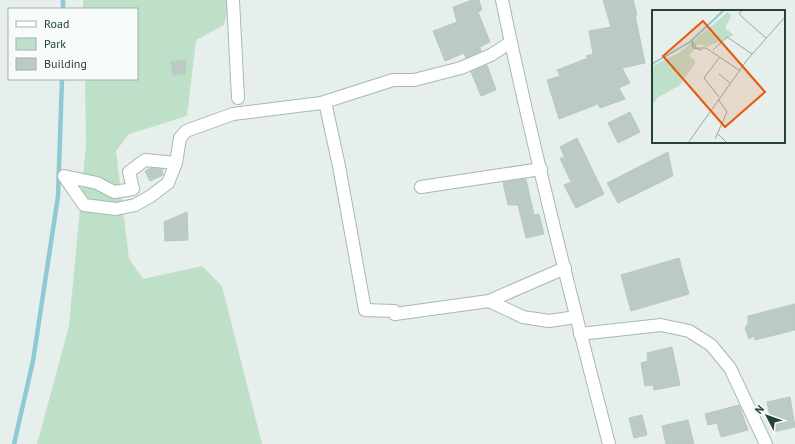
<svg xmlns="http://www.w3.org/2000/svg" width="795" height="444" viewBox="0 0 795 444" font-family="'PT Sans',sans-serif">
	<style>
		.green { fill: #bfe0c8 }
		.lines { fill: none; stroke-linecap: round; stroke-linejoin: round }
		.stream { stroke: #8ec9d4; stroke-width: 4.5 }
		.building { fill: #bbcac4; stroke: #b8c9c2 }
		.minor-casing { stroke: #a8b8b2; stroke-width: 14 }
		.tertiary-casing { stroke: #a8b8b2; stroke-width: 14 }
		.minor { stroke: #fff; stroke-width: 12 }
		.tertiary { stroke: #fff; stroke-width: 12 }
		.inset-river { fill: none; stroke: #8ec9d4; stroke-width: 2 }
		.inset-road { fill: none; stroke: #98aaa4; stroke-width: 1 }
		.view { fill: #e8590c; fill-opacity: 0.15; stroke: #e8590c; stroke-width: 2 }
		.inset-edge { fill: none; stroke: #24423a; stroke-width: 2 }
	</style>
	<rect width="100%" height="100%" fill="#e6efeb"/>
	<path class="green" d="M83,0H230L224,25L196,40L187,116L129,134L116,151L129,259L143,279L202,266L222,286L262,444H37L69,326L86,144L85,79H137V9H83Z"/>
	<g class="lines">
		<path class="stream" d="M63,0V9
			M14,444L33,361L58,196L62,79"/>
	</g>
	<path class="building" d="M472,0H479L482,10L478,12L490,42L480,47L481,51L466,58L464,53L445,61L433,31L457,22L453,7Z
		M603,0H633L637,15H635L645,63L622,68L630,83L619,88L625,99L600,108L598,104L559,119L547,80L560,76L557,70L588,58L586,56L593,54L589,31L611,27Z
		M185,60L186,73L173,75L171,62Z
		M487,65L496,90L481,96L471,72Z
		M630,112L640,132L618,143L608,123Z
		M577,138L604,194L576,208L564,185L571,182L560,158H565L560,147Z
		M668,152L673,176L618,203L607,183Z
		M151,168L162,169L163,175L150,181L145,171Z
		M526,179L534,215L539,214L544,234L526,238L518,205H508L503,182Z
		M187,212L188,240L165,241L164,222Z
		M679,258L689,294L631,311L621,275Z
		M795,304V330L755,340L754,336L749,339L745,328L748,324V316Z
		M672,347L680,385L654,390L653,385L645,386L641,363L648,361L647,353Z
		M790,397L795,427L773,432L767,402Z
		M739,405L748,430L721,437L717,423L708,425L705,414Z
		M642,415L647,435L634,438L629,418Z
		M688,420L694,444H666L662,426Z"/>
	<g class="lines">
		<g class="minor-casing">
			<path id="minor" d="M233,0L238,98
				M325,102L339,166L365,310L394,311L395,314L489,301L523,317L549,321L576,317
				M176,163L168,183L151,196L135,205L116,209L84,205L64,176L97,183L114,192L133,189L129,172L145,160L176,163L180,138L186,131L233,114L321,103L393,80H414L461,68L491,55L511,42
				M421,187L541,169
				M489,301L565,268
				M580,334L661,325L689,331L711,345L730,368L766,444"/>
		</g>
		<g class="tertiary-casing">
			<path id="tertiary" d="M502,0C533,149 571,297 609,444"/>
		</g>
		<use href="#minor" class="minor"/>
		<use href="#tertiary" class="tertiary"/>
	</g>
	<g transform="translate(652 10)">
		<rect width="133" height="133" fill="#e6efeb"/>
		<path d="M76,2L79,6L73,18L82,25L55,37L46,34L37,46L43,50V53L28,75L5,88L0,95V56L27,43Z" fill="#bfe0c8"/>
		<path class="inset-river" d="M0,54L38,32L72,0"/>
		<path class="inset-road" d="M91,0L87,3L90,7L114,28M50,40L41,38L40,31L44,38H54L87,60M61,40L75,27L100,44M67,48L52,68L67,87M67,64L78,73M66,124L75,133M63,129L75,102L66,89M36,133L95,50L133,7"/>
		<path class="view" d="M51,11L113,82L73,117L11,46Z"/>
		<rect width="133" height="133" class="inset-edge"/>
	</g>
	<rect x="8" y="8" width="130" height="72" fill="#f7fbf9" stroke="#a3b1ad"/>
	<rect x="16" y="21" width="20" height="6" fill="#ffffff" stroke="#a3b1ad"/>
	<text x="44" y="28" font-size="12" fill="#24423a">Road</text>
	<rect x="16" y="38" width="20" height="12" fill="#bfe0c8" stroke="#a3b1ad"/>
	<text x="44" y="48" font-size="12" fill="#24423a">Park</text>
	<rect x="16" y="58" width="20" height="12" fill="#bbcac4" stroke="#a3b1ad"/>
	<text x="44" y="68" font-size="12" fill="#24423a">Building</text>
	<g transform="translate(767 416) rotate(311)" stroke="#f7fbf9" stroke-width="3" paint-order="stroke">
	<path d="M0-3L7 15L0 10L-7 15Z" fill="#24423a"/>
	<text y="-6" font-size="11" font-weight="bold" text-anchor="middle" fill="#24423a">N</text>
	</g>
</svg>
